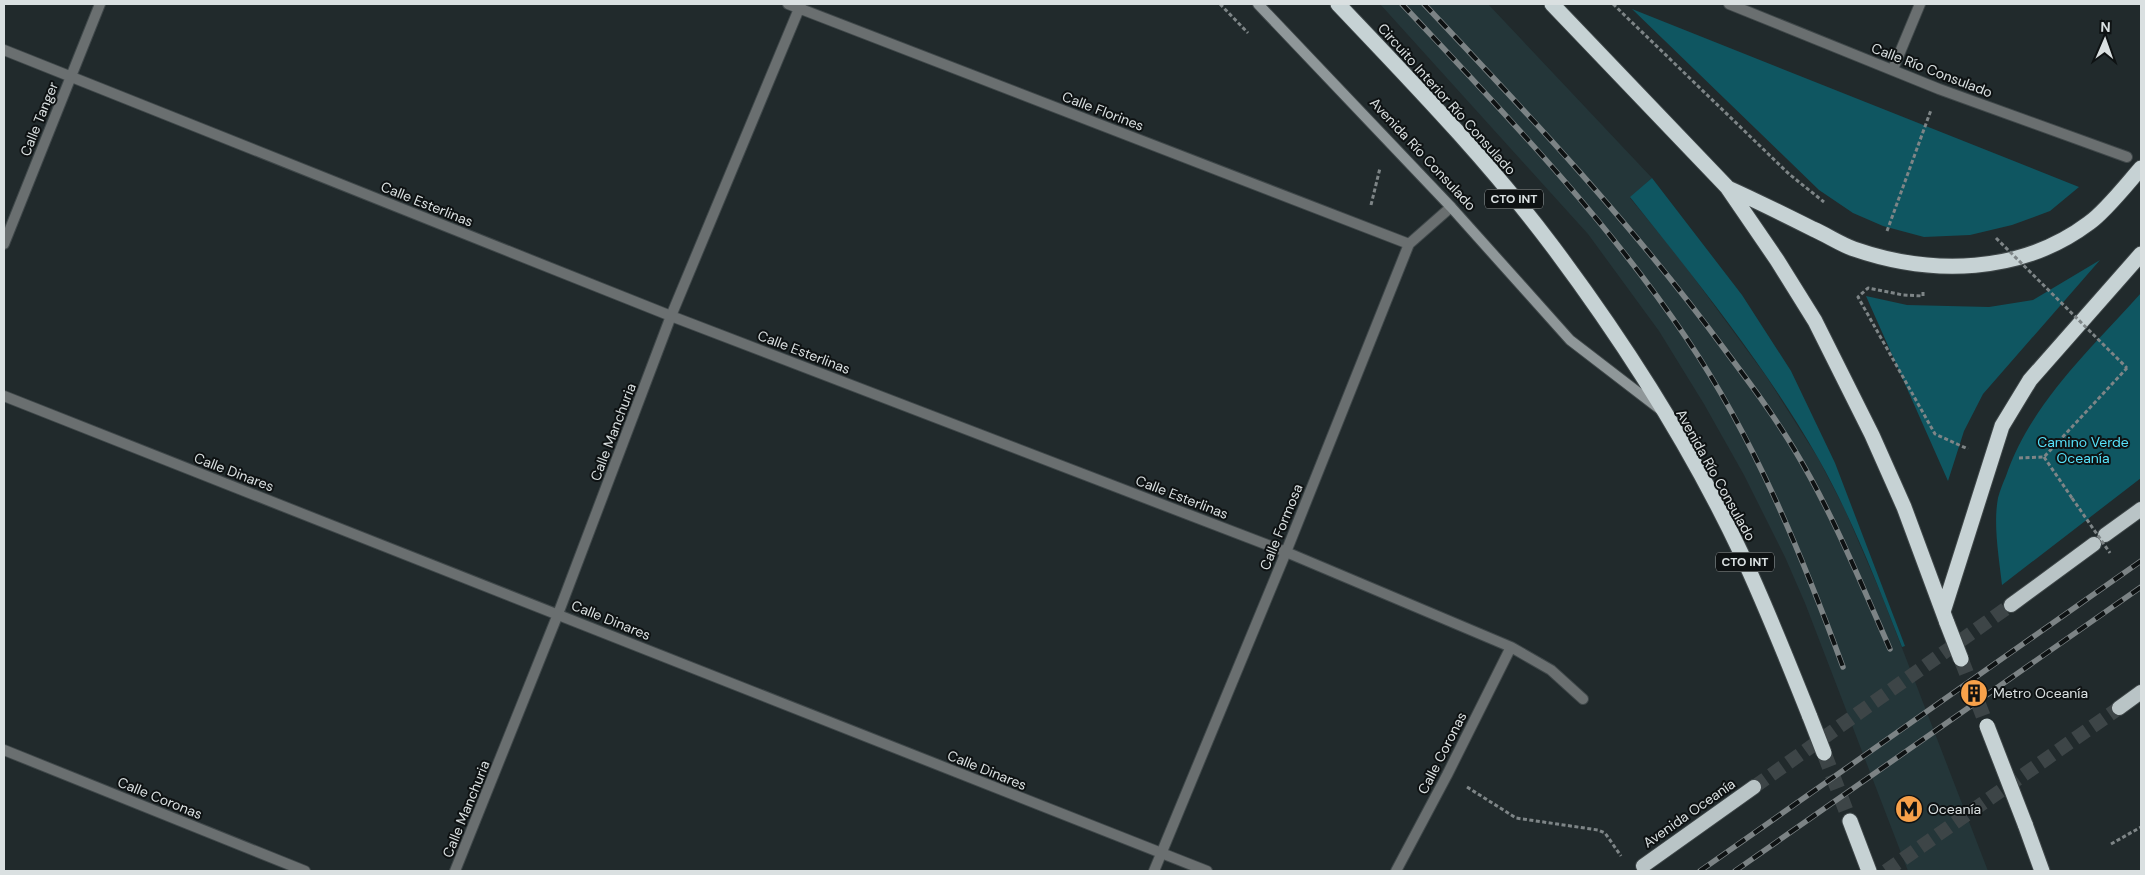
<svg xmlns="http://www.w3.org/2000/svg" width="2145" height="875" viewBox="0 0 2145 875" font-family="'DM Sans',sans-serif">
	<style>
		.built { fill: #243639 }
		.green { fill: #0f5661 }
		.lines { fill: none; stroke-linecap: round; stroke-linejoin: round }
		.trunk-tunnel { stroke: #3d4547; stroke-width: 14; stroke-dasharray: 14 7; stroke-linecap: butt }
		.motorway-tunnel { stroke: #3d4547; stroke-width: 15; stroke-dasharray: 15 8; stroke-linecap: butt }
		.minor-casing { stroke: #3f4749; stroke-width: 12 }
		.secondary-casing { stroke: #3f4749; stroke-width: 12 }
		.trunk-casing { stroke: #3f4749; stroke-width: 16 }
		.motorway-casing { stroke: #3f4749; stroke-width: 17 }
		.path { stroke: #7e8587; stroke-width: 3; stroke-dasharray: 4 2.5; stroke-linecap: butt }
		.minor { stroke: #6a6f70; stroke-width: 10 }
		.secondary { stroke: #8f9799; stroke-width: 10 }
		.trunk { stroke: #b9c4c6; stroke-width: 14 }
		.motorway { stroke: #c6d2d4; stroke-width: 15 }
		.rail-casing { stroke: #7c8385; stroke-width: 5.5 }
		.rail { stroke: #0e1213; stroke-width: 4; stroke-dasharray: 11; stroke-linecap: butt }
		.motorway-bridge-casing { stroke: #3f4749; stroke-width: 17; stroke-linecap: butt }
		.path-bridge { stroke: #7e8587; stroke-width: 3; stroke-dasharray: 4 2.5; stroke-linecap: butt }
		.motorway-bridge { stroke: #c6d2d4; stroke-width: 15 }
		.labels { text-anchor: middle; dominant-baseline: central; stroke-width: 4; stroke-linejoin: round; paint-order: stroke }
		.shield { fill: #0e1213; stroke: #9da2a3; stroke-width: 1 }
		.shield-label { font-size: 12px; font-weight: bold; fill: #dae0e1 }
		.street-label { font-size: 14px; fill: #dae0e1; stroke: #0e1213 }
		.park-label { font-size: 14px; fill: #57e2fa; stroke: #0e1213 }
		.poi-label { font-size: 14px; fill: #dae0e1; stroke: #0e1213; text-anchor: start }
	</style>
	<rect width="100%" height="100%" fill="#212a2c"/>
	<path class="built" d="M1380,4H1488L1652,178L1630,198L1678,256L1766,376L1818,458L1845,510L1882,596L1988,871H1908L1805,603L1785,557L1744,475L1704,404L1659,331L1588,234Z"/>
	<path class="green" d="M1632,9L2079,187L2050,211L2012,225L1970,235L1924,237L1883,226L1853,213L1819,190Z
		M1652,178L1742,295L1791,371L1835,463L1905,646L1902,647C1877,583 1852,518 1818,458C1765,365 1697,281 1630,197Z
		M2100,260L1983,394L1964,431L1948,481L1866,296L1907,305L1989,307L2033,300Z
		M2141,293V478L2002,585C1999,558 1993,524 1998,498C2000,490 2003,483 2006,476C2031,403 2091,349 2141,293Z"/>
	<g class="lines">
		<path class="trunk-tunnel" d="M1754,787L2011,605
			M1886,871L2119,708"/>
		<path class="motorway-tunnel" d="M1961,659L1987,726
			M1824,753L1850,821"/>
		<g class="minor-casing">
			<path id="minor" d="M788,4L1409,244
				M1729,4L1939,89L2127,157
				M4,50L671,316L1286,552L1511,647L1551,670L1583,699
				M1893,69L1920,4
				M4,244L100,4
				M4,396L1207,871
				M4,750L305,871
				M455,871L558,614L671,316L801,4
				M1154,871L1286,552L1409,244L1451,207
				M1396,871L1447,775L1511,647"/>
		</g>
		<g class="secondary-casing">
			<path id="secondary" d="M1258,4L1451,207L1570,340L1661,410"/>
		</g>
		<g class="trunk-casing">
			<path id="trunk" d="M2105,535L2141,509
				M2011,605L2094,544
				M2119,708L2141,692
				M1643,866L1754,787"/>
		</g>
		<g class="motorway-casing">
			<path id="motorway" d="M1338,4C1412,82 1488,160 1553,247C1624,342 1690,445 1741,553C1766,606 1788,662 1810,717
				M1552,4L1727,187L1777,260L1815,321L1872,435L1904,507L1947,623
				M1728,188C1757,201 1785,215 1813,229C1827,235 1840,244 1854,249C1932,276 2021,274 2089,223C2105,212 2127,184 2141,168
				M1943,612L2002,426L2030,380L2141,254
				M1850,821L1869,871
				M2025,824L2042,871"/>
		</g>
		<path class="path" d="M1220,4L1248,33
			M1613,4L1789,174L1824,202
			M1371,205L1380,168
			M1887,231L1931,110
			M1923,292V296L1903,295L1868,288L1858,297L1935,434L1968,449
			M2044,457L2072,498
			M2019,458L2044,457L2127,368
			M1467,787L1516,818L1598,830L1605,833L1621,856
			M2111,844L2141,827"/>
		<use href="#minor" class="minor"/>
		<use href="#secondary" class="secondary"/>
		<use href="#trunk" class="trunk"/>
		<use href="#motorway" class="motorway"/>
		<g class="rail-casing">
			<path id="rail" d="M1402,4C1502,111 1605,217 1687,339C1755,440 1801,553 1843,667
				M1424,4C1529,115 1634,226 1725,350C1749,382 1773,414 1794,449C1832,512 1860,581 1890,649
				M1700,871L2141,561
				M1735,871L2141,587"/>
		</g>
		<use href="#rail" class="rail"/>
		<g class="motorway-bridge-casing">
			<path id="motorway-bridge" d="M1947,623L1961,659
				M1810,717L1824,753
				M1987,726L2025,824"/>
		</g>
		<path class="path-bridge" d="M1996,238L2127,368
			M2072,498L2110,553"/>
		<use href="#motorway-bridge" class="motorway-bridge"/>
	</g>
	<defs>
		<g id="building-disc" transform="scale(1.4375)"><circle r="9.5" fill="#f8a14a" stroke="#0e1213"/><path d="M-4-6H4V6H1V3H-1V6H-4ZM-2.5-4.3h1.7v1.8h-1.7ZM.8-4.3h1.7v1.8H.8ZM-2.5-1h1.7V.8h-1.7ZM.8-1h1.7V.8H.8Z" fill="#111"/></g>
		<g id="metro-disc" transform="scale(1.4375)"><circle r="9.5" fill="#f8a14a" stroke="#0e1213"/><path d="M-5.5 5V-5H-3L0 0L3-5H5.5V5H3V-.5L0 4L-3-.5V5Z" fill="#111"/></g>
	</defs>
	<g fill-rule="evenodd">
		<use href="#building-disc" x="1974" y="693"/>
		<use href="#metro-disc" x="1909" y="809"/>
	</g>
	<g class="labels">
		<g class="shield">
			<rect x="1485" y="189.5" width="58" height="19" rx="4"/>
			<rect x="1716" y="552.5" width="58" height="19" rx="4"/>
		</g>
		<g class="shield-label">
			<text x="1514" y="199">CTO INT</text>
			<text x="1745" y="562">CTO INT</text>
		</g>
		<g class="street-label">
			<text transform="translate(1932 70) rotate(21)">Calle Río Consulado</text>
			<text transform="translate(1447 99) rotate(48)">Circuito Interior Río Consulado</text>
			<text transform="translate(1103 111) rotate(21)">Calle Florines</text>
			<text transform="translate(39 119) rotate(-68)">Calle Tanger</text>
			<text transform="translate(1423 154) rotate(47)">Avenida Río Consulado</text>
			<text transform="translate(427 204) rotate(22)">Calle Esterlinas</text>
			<text transform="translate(804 352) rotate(21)">Calle Esterlinas</text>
			<text transform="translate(613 432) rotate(-69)">Calle Manchuria</text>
			<text transform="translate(234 472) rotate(21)">Calle Dinares</text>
			<text transform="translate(1716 475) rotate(61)">Avenida Río Consulado</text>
			<text transform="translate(1182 497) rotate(21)">Calle Esterlinas</text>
			<text transform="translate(1281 527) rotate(-68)">Calle Formosa</text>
			<text transform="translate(611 620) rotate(22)">Calle Dinares</text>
			<text transform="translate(1442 753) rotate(-63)">Calle Coronas</text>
			<text transform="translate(987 770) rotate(22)">Calle Dinares</text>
			<text transform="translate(160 798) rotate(22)">Calle Coronas</text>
			<text transform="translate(466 809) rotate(-68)">Calle Manchuria</text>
			<text transform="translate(1689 813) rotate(-35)">Avenida Oceanía</text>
		</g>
		<g class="park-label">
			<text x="2083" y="442">Camino Verde<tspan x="2083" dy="16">Oceanía</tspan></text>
		</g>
		<g class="poi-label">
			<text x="1993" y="693">Metro Oceanía</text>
			<text x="1928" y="809">Oceanía</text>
		</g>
	</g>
	<rect width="2145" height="875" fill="none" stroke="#dae0e1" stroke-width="10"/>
	<g transform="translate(2105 40) rotate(2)" stroke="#0e1213" stroke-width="4" paint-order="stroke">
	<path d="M0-4L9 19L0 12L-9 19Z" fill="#dae0e1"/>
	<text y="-8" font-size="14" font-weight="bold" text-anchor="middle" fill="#dae0e1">N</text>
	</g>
</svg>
